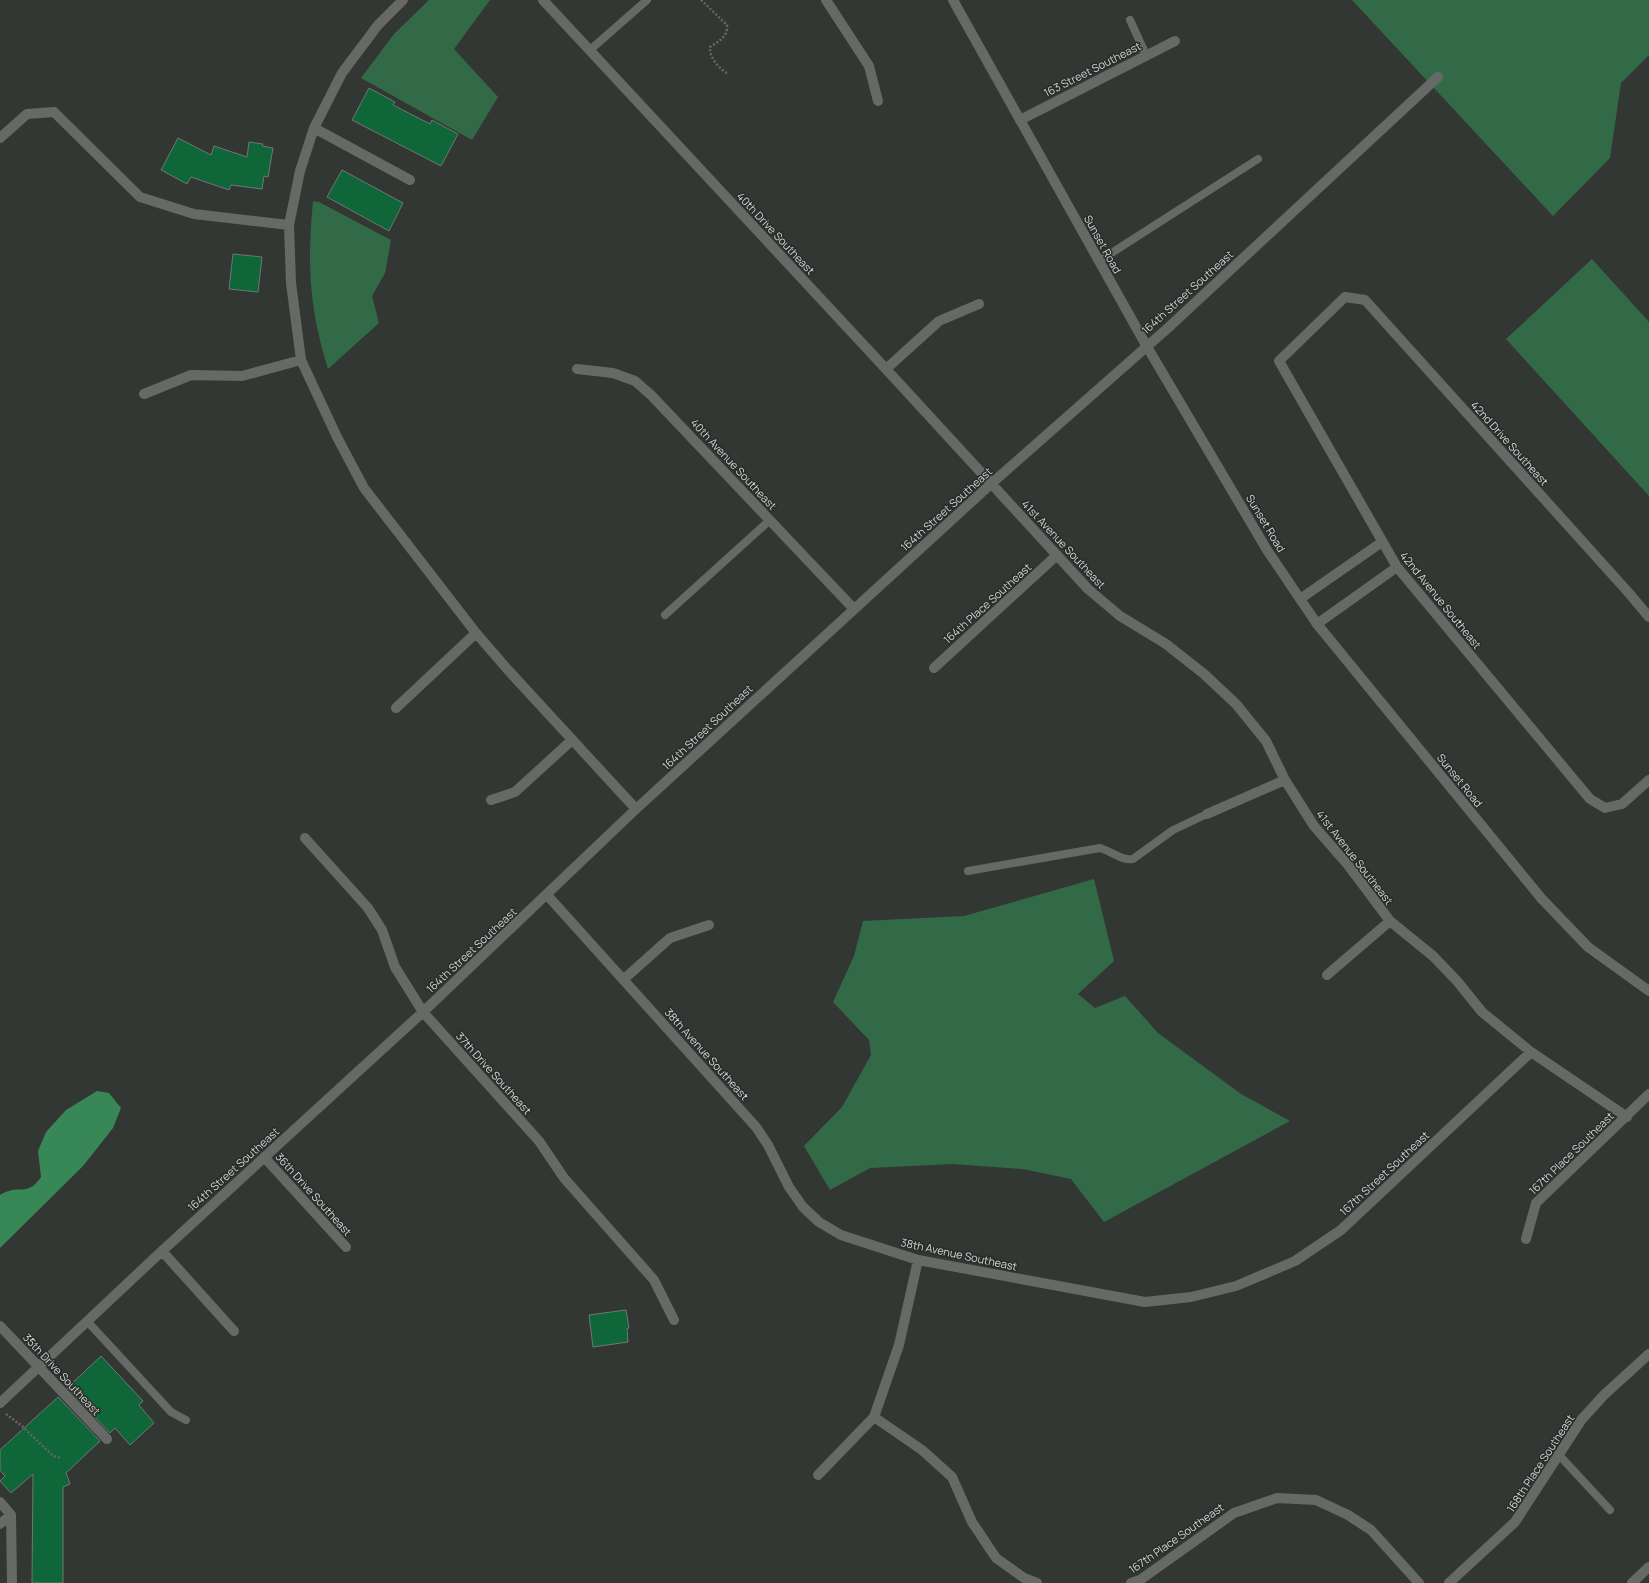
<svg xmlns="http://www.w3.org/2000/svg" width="1649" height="1583" viewBox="0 0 1649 1583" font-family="Manrope,sans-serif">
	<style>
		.green { fill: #326a47 }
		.water { fill: #388757 }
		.building { fill: #0e6639; stroke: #717773 }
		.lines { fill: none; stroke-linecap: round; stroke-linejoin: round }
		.path { stroke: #646765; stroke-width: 2.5; stroke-dasharray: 2 2; stroke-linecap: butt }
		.service { stroke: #676967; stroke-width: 8 }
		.minor { stroke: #676967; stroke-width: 10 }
		.tertiary { stroke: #676967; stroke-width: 10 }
		.labels { text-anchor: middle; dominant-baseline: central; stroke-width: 3; stroke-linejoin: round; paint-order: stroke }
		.street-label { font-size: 11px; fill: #d2d5d3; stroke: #292d2a }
	</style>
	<rect width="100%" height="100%" fill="#333734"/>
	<path class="green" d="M429,0H490L454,49L498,97L472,140L361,78L394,34Z
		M1352,0H1649V55L1621,83L1610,158L1553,216Z
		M313,201L319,202L391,240L385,273L372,296L379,323L328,369C309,308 307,264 313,201Z
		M1592,259L1649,322V496L1506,339Z
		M1094,879L1114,961L1078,994L1095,1008L1125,996L1158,1033L1241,1094L1290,1121L1104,1222L1071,1179L1023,1169L952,1164L870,1168L830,1190L804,1146L842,1107L871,1055L869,1040L833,1002L854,956L863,921L964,916Z"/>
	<path class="water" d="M97,1091L109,1093L121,1108L113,1128L83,1166L0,1248V1195C19,1183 27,1198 41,1177L38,1151L46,1132L66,1110Z"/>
	<path class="building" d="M369,88L395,102L393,105L430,124L432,120L458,134L441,166L352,120Z
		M178,138L211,155L214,146L247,157L249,142L263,144L262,146L273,148L268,177L264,176L262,189L231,185L229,190L191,177L187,184L161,170Z
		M342,170L403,203L389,231L327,197Z
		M233,254L262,257L258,292L229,289Z
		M626,1310L629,1328L627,1329L628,1342L593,1347L589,1315Z
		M101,1356L143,1401L139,1405L154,1423L130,1445L115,1428L110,1433L67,1388Z
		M58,1397L100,1441L66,1473L70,1484L63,1487V1583H32L33,1474L11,1493L0,1481L5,1476L0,1470V1450Z"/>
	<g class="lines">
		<path class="path" d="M701,0L727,25C728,37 719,41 710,47C709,58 720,69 728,74
			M6,1414L22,1426L53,1456L61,1458"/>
		<path class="service" d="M1130,20L1146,55
			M590,50L647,0
			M1099,261L1258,159
			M665,615L770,520
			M968,871L1100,848C1111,851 1122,861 1133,859L1173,830L1207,814
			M87,1321L171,1412L186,1420
			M1559,1455L1610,1510"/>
		<path class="minor" d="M403,0L378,25L342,73L314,128L300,171L289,225L291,283L301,360L337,437L364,488L476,633L508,670L636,809
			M543,0L886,369L1088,589L1120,616L1166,644L1204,674L1236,704L1266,741L1285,780L1314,826L1348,865L1390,921L1433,956L1457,981L1482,1012L1531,1052L1627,1117
			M826,0L869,66L878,101
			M1020,120L1175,41
			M314,128L410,180
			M0,138L27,114L54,112L140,197L194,214L289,225
			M577,369L613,373L635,381L651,395L854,609
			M886,369L939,321L979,304
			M144,394L191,375L242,376L301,360
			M1300,599L1382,542
			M1649,617L1628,592L1365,300L1345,297L1279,361L1397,567L1590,799L1605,808L1622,804L1649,780
			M1317,624L1397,567
			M934,668L1057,555
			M396,708L476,633
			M491,800L515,792L572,740
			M1207,814L1285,780
			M305,838L368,908L382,930L395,967L423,1012L539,1141L564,1178L654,1280L674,1320
			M547,895L756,1127L768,1145L789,1187L803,1207L819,1222L841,1235L918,1260L1145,1302L1191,1297L1236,1286L1295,1261L1341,1230L1531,1052
			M1327,975L1390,921
			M624,979L670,938L709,925
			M264,1157L346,1247
			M1526,1239L1536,1203L1649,1094
			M162,1251L234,1331
			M0,1326L107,1439
			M0,1403L162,1251L423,1012L636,809L992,483L1169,327L1438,77
			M874,1417L922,1450L952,1477L972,1522L996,1558L1024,1578L1037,1583
			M818,1475L874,1417L899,1345L918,1260
			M0,1502L11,1515L0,1524
			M11,1515L12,1583
			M1131,1583L1140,1580L1234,1513L1277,1498L1316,1500L1348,1515L1371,1530L1419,1583
			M1449,1583L1515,1522L1582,1419L1604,1395L1649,1354"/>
		<path class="tertiary" d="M953,0L1146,345L1267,550L1317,624L1541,898L1588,947L1649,991
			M1632,1583L1649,1567"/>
	</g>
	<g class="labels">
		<g class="street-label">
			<text transform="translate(1092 69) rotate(-27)">163 Street Southeast</text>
			<text transform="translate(776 233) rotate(47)">40th Drive Southeast</text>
			<text transform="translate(1103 244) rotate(61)">Sunset Road</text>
			<text transform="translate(1187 292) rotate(-42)">164th Street Southeast</text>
			<text transform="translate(1510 443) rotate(48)">42nd Drive Southeast</text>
			<text transform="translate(734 464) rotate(47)">40th Avenue Southeast</text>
			<text transform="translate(946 509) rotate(-42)">164th Street Southeast</text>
			<text transform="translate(1266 523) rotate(59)">Sunset Road</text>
			<text transform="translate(1064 544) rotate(47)">41st Avenue Southeast</text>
			<text transform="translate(1441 600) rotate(51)">42nd Avenue Southeast</text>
			<text transform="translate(987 603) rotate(-42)">164th Place Southeast</text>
			<text transform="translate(707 727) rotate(-43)">164th Street Southeast</text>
			<text transform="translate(1460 780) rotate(51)">Sunset Road</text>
			<text transform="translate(1355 857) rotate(52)">41st Avenue Southeast</text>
			<text transform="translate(471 950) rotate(-43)">164th Street Southeast</text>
			<text transform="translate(707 1054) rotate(48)">38th Avenue Southeast</text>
			<text transform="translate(494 1073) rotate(48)">37th Drive Southeast</text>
			<text transform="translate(1571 1153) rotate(-44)">167th Place Southeast</text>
			<text transform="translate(233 1169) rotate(-42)">164th Street Southeast</text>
			<text transform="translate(1384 1173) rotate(-43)">167th Street Southeast</text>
			<text transform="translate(314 1194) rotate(48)">36th Drive Southeast</text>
			<text transform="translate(959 1254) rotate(12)">38th Avenue Southeast</text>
			<text transform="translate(62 1374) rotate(47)">35th Drive Southeast</text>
			<text transform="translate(1540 1463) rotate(-57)">168th Place Southeast</text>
			<text transform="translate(1176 1538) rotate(-35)">167th Place Southeast</text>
		</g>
	</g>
</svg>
